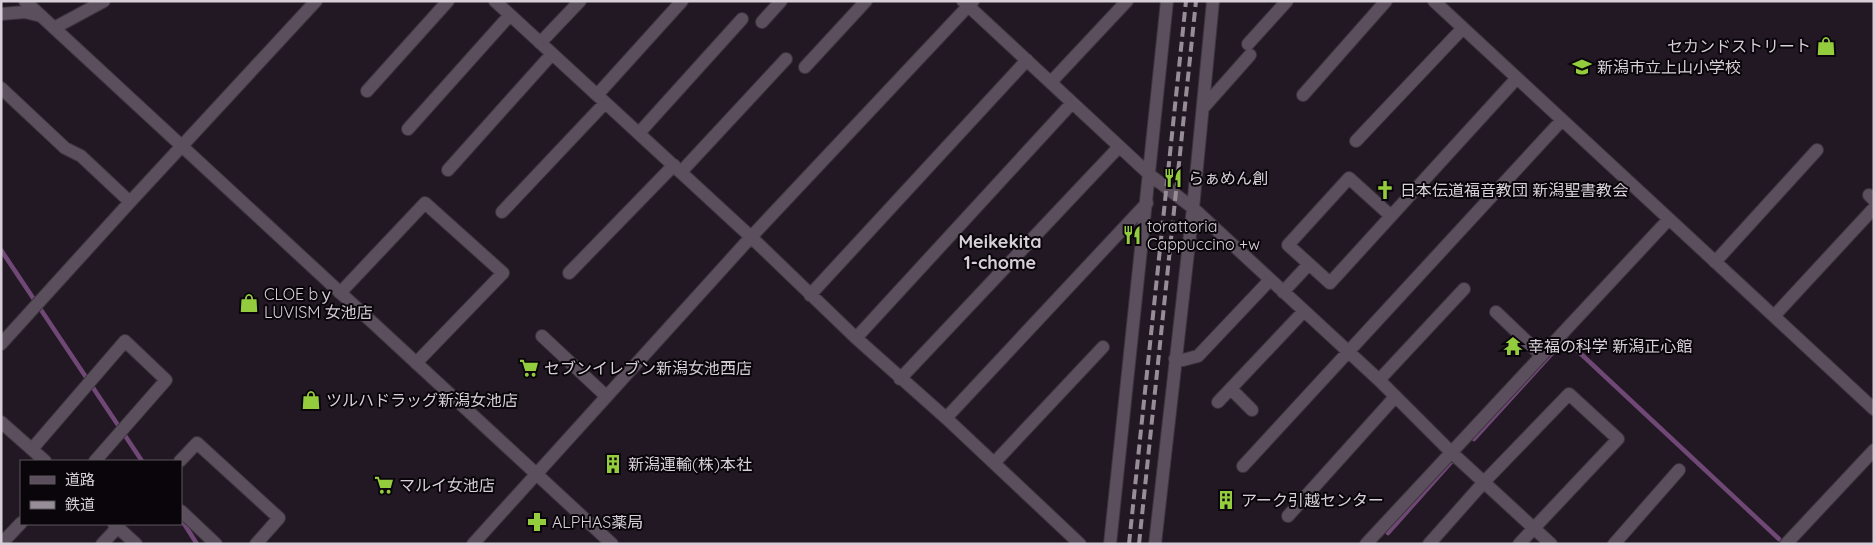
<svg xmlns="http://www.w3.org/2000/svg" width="1875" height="545" viewBox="0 0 1875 545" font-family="Quicksand,'Noto Sans JP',sans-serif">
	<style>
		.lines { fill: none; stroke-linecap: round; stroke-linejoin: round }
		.stream { stroke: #704876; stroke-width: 4.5 }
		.minor-casing { stroke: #3c353e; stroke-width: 14 }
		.tertiary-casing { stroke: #3c353e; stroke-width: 14 }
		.minor { stroke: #5c4f5d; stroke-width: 12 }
		.tertiary { stroke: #5c4f5d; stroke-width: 12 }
		.rail { stroke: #968d97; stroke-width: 4; stroke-dasharray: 10 5; stroke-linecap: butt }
		.labels { text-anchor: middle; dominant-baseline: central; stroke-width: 4; stroke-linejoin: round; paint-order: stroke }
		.poi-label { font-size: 16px; fill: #d7cfd8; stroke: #09050a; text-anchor: start }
		.neighbourhood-label { font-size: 18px; font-weight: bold; fill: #d7cfd8; stroke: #09050a }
	</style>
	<rect width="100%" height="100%" fill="#221824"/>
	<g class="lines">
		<path class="stream" d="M1,250L142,461
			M1474,439L1565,339L1779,539
			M181,519L197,544
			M1388,533L1453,460"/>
		<g class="minor-casing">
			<path id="minor" d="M495,1L751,237L856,338L946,418L1080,544
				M963,1L1150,175L1193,208L1379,380L1451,452L1551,544
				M1434,1L1874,409
				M1,14L25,12L41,16
				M762,22L781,1
				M54,28L104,1
				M540,43L580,1
				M1248,44L1287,1
				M805,67L866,1
				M1051,82L1127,1
				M1,88L65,148L81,156L130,202
				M367,91L448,1
				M597,95L682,1
				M1303,95L1386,1
				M1203,108L1250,55
				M408,129L510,15
				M639,133L742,19
				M1356,141L1463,28
				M448,170L552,54
				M681,172L786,59
				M1869,195L1874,200
				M502,212L605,103
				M1391,216L1349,178L1288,245L1330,283L1517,78
				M1715,262L1817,150
				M569,273L674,165
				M1283,292L1309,264
				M340,293L425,203L503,273L416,363
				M810,295L1027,60
				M1496,312L1541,355
				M1774,316L1874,208
				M542,336L606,396
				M856,338L1072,103
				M1,344L130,202L316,1
				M1175,359L1183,360L1198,356L1270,280
				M900,379L1117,149L1118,146
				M1379,380L1464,289
				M1231,389L1252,410
				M1218,402L1304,311
				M946,418L1147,203
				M1,422L45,461
				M32,449L125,341L166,380L95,461
				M180,461L197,443L279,518L256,544
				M994,463L1103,347
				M1243,466L1562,120
				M181,511L216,544
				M1288,516L1395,397
				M114,524L136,544
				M1,544L21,523
				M102,544L118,527
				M473,544L751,237L973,1
				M1110,544L1167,1
				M1155,544L1193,208L1213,1
				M1366,544L1669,219
				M1429,544L1484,482L1569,394L1618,439L1519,544
				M1614,544L1679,470
				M1786,544L1874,450"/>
		</g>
		<g class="tertiary-casing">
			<path id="tertiary" d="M25,1L612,544"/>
		</g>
		<use href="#minor" class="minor"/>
		<use href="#tertiary" class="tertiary"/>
		<path class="rail" d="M1129,544L1186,1
			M1139,544L1196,1"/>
	</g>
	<defs>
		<g id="shop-bare" transform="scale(1.5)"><path d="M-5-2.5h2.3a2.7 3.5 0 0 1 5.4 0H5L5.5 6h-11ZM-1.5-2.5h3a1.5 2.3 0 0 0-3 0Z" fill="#93cd3d" stroke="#09050a" stroke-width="2.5" paint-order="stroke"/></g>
		<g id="school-bare" transform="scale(1.5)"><path d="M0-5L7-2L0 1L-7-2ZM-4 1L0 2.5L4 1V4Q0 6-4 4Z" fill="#93cd3d" stroke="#09050a" stroke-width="2.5" paint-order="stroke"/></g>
		<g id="restaurant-bare" transform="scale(1.5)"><path d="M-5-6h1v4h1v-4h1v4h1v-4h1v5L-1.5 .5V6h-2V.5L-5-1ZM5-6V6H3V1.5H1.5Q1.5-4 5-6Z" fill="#93cd3d" stroke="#09050a" stroke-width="2.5" paint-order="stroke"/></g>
		<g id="church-bare" transform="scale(1.5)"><path d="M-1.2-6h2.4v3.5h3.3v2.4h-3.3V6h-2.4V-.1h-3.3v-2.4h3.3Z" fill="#93cd3d" stroke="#09050a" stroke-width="2.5" paint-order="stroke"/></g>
		<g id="temple-bare" transform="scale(1.5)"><path d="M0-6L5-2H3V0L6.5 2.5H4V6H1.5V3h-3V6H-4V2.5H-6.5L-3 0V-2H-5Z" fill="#93cd3d" stroke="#09050a" stroke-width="2.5" paint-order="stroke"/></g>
		<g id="supermarket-bare" transform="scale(1.5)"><path d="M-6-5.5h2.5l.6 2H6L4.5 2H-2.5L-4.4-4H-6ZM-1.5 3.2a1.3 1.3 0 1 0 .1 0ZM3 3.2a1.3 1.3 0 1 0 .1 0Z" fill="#93cd3d" stroke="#09050a" stroke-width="2.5" paint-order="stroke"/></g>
		<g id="building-bare" transform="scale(1.5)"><path d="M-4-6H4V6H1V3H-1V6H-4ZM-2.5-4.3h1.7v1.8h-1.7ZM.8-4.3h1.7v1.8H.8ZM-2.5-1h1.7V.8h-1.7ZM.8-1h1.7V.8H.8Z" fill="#93cd3d" stroke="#09050a" stroke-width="2.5" paint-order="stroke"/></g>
		<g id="pharmacy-bare" transform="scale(1.5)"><path d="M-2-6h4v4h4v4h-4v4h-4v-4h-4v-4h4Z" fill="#93cd3d" stroke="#09050a" stroke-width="2.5" paint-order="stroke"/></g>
	</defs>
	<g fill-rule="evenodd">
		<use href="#shop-bare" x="1826" y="46"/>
		<use href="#school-bare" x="1582" y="67"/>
		<use href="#restaurant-bare" x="1173" y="178"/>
		<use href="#church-bare" x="1385" y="190"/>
		<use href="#restaurant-bare" x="1132" y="235"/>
		<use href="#shop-bare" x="249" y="303"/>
		<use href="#temple-bare" x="1513" y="346"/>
		<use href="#supermarket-bare" x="529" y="368"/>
		<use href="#shop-bare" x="311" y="400"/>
		<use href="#building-bare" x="613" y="464"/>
		<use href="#supermarket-bare" x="384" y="485"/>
		<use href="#building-bare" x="1226" y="500"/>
		<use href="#pharmacy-bare" x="537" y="522"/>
	</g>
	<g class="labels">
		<g class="poi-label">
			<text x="1811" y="46" text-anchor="end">セカンドストリート</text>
			<text x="1597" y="67">新潟市立上山小学校</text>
			<text x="1188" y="178">らぁめん創</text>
			<text x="1400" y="190">日本伝道福音教団 新潟聖書教会</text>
			<text x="1147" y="226">torattoria<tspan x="1147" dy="18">Cappuccino +w</tspan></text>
			<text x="264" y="294">CLOE bｙ<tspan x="264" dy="18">LUVISM 女池店</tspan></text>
			<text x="1528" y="346">幸福の科学 新潟正心館</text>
			<text x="544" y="368">セブンイレブン新潟女池西店</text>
			<text x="326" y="400">ツルハドラッグ新潟女池店</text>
			<text x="628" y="464">新潟運輸(株)本社</text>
			<text x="399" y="485">マルイ女池店</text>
			<text x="1241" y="500">アーク引越センター</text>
			<text x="552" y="522">ALPHAS薬局</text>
		</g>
		<g class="neighbourhood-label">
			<text x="1000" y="241">Meikekita<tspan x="1000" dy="21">1-chome</tspan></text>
		</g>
	</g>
	<rect width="1875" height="545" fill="none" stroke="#d7cfd8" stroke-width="5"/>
	<rect x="20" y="460" width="162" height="65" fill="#09050a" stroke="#5b565c"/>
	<rect x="30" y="476" width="25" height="8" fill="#5c4f5d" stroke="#5b565c"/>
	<text x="65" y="485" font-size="15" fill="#d7cfd8">道路</text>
	<rect x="30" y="501" width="25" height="8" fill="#968d97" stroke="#5b565c"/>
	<text x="65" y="510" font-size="15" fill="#d7cfd8">鉄道</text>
</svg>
